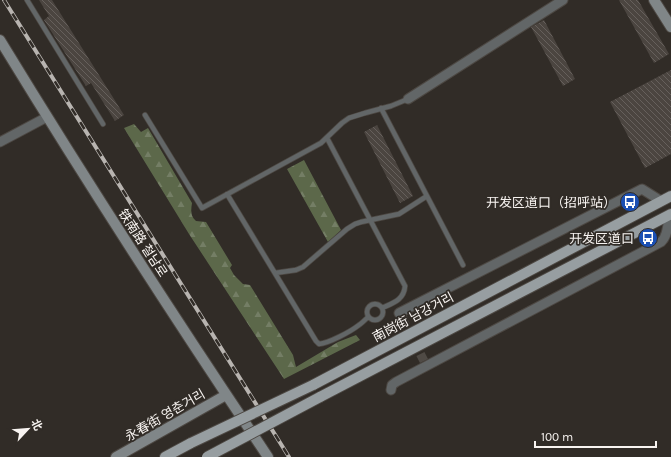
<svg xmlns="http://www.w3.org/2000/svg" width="671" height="457" viewBox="0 0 671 457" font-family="Karla,'Noto Sans SC','Noto Sans KR',sans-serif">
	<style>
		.forest { fill: url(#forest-firs) }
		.building { fill: url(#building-back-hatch) }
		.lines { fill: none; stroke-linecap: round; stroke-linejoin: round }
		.street-tunnel { stroke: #4f4a45; stroke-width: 9; stroke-dasharray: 9 4.5; stroke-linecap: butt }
		.lane-casing { stroke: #4d4843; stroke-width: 6 }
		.street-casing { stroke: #4d4843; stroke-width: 11 }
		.secondary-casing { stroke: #4d4843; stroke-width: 12 }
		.primary-casing { stroke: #4d4843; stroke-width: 12 }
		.lane { stroke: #626667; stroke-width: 4.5 }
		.street { stroke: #626667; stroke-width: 9 }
		.secondary { stroke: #808688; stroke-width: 10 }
		.primary { stroke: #979ea1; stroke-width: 10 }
		.rail-casing { stroke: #b8b4b0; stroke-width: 4 }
		.rail { stroke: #312c27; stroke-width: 2.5; stroke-dasharray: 8; stroke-linecap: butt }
		.primary-bridge-casing { stroke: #4d4843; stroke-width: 12; stroke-linecap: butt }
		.primary-bridge { stroke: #979ea1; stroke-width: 10 }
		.labels { text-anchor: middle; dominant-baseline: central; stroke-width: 3.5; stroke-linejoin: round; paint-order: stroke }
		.poi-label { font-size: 13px; fill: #f8f4f1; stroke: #312c27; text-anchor: end }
		.street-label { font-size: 13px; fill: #f8f4f1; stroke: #312c27 }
	</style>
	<defs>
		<pattern id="forest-firs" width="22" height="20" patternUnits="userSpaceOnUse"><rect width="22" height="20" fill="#5c684a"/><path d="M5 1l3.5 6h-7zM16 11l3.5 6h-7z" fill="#747e65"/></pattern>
		<pattern id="building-back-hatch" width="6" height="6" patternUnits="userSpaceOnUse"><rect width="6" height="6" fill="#4b4540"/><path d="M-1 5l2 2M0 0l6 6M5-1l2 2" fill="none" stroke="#66605c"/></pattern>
	</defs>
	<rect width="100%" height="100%" fill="#312c27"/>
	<path class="forest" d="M134,124L141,132L148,128L192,203C191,210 190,216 196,221L206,222L232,265L230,268L234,275L243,284L250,285L293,355L296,367L338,342L356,335L360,340L284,379L189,234L124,128Z
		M304,160L341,230L328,242L287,169Z"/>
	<path class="building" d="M39,0H52L124,115L115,121L91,83L86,86L44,20L49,16Z
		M619,0H638L669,54L654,63Z
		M544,20L575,79L563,86L531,27Z
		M671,70V154L645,168L610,102Z
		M377,125L413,196L400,203L364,132Z"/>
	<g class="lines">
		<path class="street-tunnel" d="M402,318L424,361"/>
		<g class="lane-casing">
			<path id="lane" d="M27,0L103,124
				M381,108L463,265
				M145,115L202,208L321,143L342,123L349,118L365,113L391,106L408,99
				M327,138L405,286C404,300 393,303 382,308
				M227,194L316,341L319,344C329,343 350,332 359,325C362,323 365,320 368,317
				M275,273L296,270L303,267L347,229L355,224L361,222L399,214L427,196
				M367 312a8 8 0 1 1 16 0a8 8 0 1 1-16 0Z"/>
		</g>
		<g class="street-casing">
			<path id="street" d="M408,99L563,0
				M0,142L47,117
				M402,318L399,313L642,189L661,201
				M391,390L392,385L396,382L661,242C668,236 668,224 669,215"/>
		</g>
		<g class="secondary-casing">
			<path id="secondary" d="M654,0L671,27
				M0,40C86,181 176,320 268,457
				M116,457L226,395"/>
		</g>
		<g class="primary-casing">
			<path id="primary" d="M313,385L671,196
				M320,397L671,214
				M165,457L191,443"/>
		</g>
		<use href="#lane" class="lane"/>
		<use href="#street" class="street"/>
		<use href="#secondary" class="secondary"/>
		<use href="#primary" class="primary"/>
		<g class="rail-casing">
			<path id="rail" d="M4,0L289,457"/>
		</g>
		<use href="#rail" class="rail"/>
		<g class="primary-bridge-casing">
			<path id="primary-bridge" d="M191,443L313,385
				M207,457L320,397"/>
		</g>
		<use href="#primary-bridge" class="primary-bridge"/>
	</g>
	<defs>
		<g id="bus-disc" transform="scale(1)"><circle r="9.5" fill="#1a4fb4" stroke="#312c27"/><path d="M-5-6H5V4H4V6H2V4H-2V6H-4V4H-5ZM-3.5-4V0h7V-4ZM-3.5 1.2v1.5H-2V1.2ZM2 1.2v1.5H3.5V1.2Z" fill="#fff"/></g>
	</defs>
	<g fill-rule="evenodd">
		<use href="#bus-disc" x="630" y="202"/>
		<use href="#bus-disc" x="648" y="238"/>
	</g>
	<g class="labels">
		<g class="poi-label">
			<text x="616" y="202">开发区道口（招呼站）</text>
			<text x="634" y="238">开发区道口</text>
		</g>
		<g class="street-label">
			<text transform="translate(143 243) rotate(57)">铁南路 철남로</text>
			<text transform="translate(413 317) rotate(-28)">南岗街 남강거리</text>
			<text transform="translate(165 415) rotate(-30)">永春街 영춘거리</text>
		</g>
	</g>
	<g transform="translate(28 429) rotate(64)" stroke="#312c27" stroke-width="3" paint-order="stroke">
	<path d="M0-3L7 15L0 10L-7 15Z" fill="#f8f4f1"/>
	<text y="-6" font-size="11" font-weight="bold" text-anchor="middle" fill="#f8f4f1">北</text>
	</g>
	<path d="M535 441v6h121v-6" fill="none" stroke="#f8f4f1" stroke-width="2"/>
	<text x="541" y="441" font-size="12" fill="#f8f4f1" stroke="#312c27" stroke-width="3" paint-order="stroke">100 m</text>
</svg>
